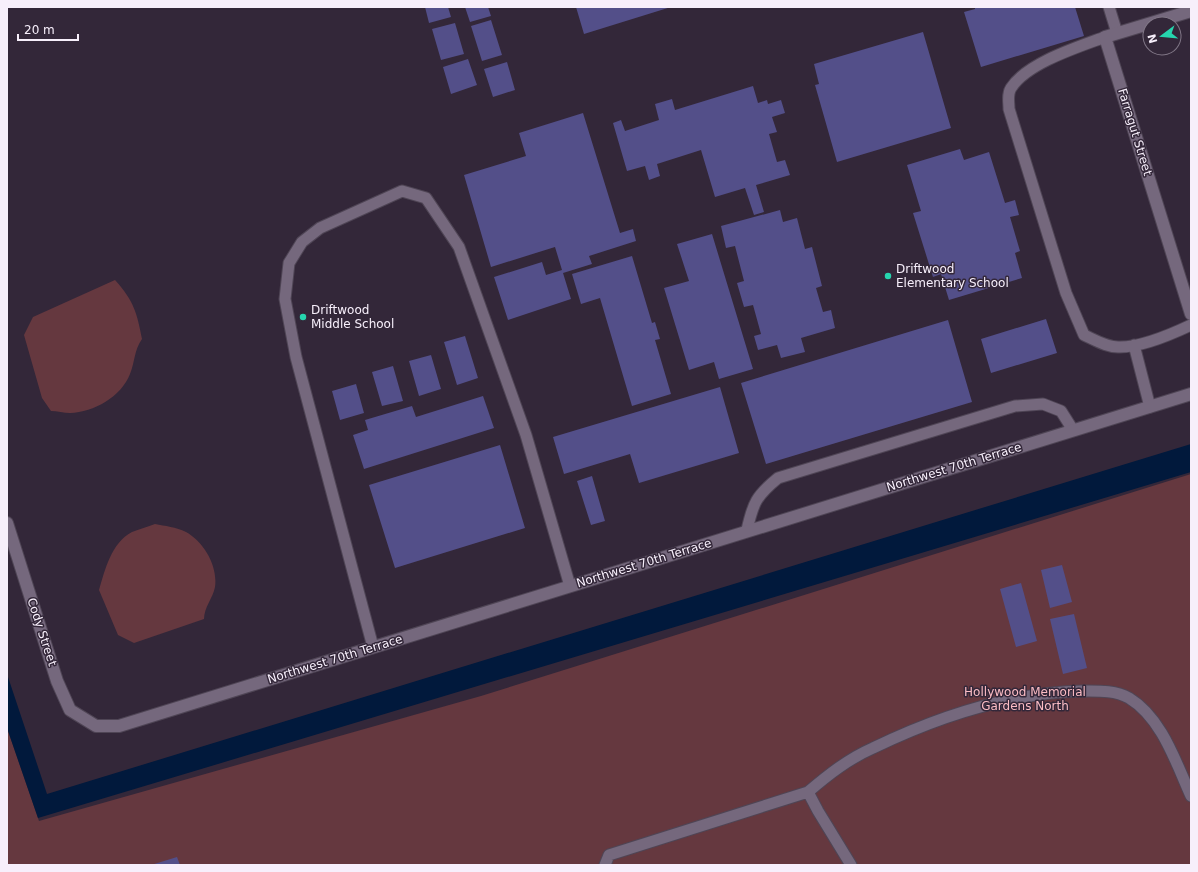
<svg xmlns="http://www.w3.org/2000/svg" width="1198" height="872" viewBox="0 0 1198 872" font-family="'DejaVu Sans',sans-serif">
	<style>
		.green { fill: #65383f }
		.water { fill: #01193c }
		.building { fill: #534f89 }
		.lines { fill: none; stroke-linecap: round; stroke-linejoin: round }
		.lane-casing { stroke: #4f4555; stroke-width: 13 }
		.street-casing { stroke: #4f4555; stroke-width: 14 }
		.lane { stroke: #75687d; stroke-width: 11 }
		.street { stroke: #75687d; stroke-width: 12 }
		.poi-dot { fill: #26d5ae; stroke: #332739; stroke-width: 1.5 }
		.labels { text-anchor: middle; dominant-baseline: central; stroke-width: 3; stroke-linejoin: round; paint-order: stroke }
		.street-label { font-size: 12px; fill: #f7effb; stroke: #332739 }
		.poi-label { font-size: 12px; fill: #f7effb; stroke: #332739; text-anchor: start }
		.park-label { font-size: 12px; fill: #fbbcc4; stroke: #332739 }
	</style>
	<rect width="100%" height="100%" fill="#332739"/>
	<path class="green" d="M115,280C134,301 137,313 142,339C134,350 135,362 130,374C121,397 94,412 70,413C64,413 57,411 51,411L42,398L24,335L33,317Z
		M1191,474V865H7V728L39,821L481,696Z
		M155,524C165,526 176,527 186,532C204,542 218,566 215,587C213,598 204,607 204,619L134,643L118,635L99,590C105,570 111,543 132,532C139,529 148,527 155,524Z"/>
	<path class="water" d="M1191,444V472L38,818L7,728V674L47,794Z"/>
	<path class="building" d="M425,7H448L451,17L429,23Z
		M465,7H488L491,16L470,22Z
		M576,7H671L584,34Z
		M975,7H1075L1084,36L981,67L964,12L975,9Z
		M491,20L502,55L482,61L471,26Z
		M455,23L464,54L441,60L432,29Z
		M923,32L951,128L837,162L815,85L819,84L814,64Z
		M468,59L477,85L451,94L443,67Z
		M507,62L515,90L493,97L484,69Z
		M753,86L758,103L767,100L768,104L781,100L785,113L772,117L777,132L769,134L777,162L785,160L790,175L756,185L764,212L754,215L745,188L715,197L701,150L657,164L660,176L649,180L645,166L627,171L613,123L621,120L625,131L659,120L655,104L672,99L675,110Z
		M583,113L620,233L633,229L636,241L589,256L592,264L563,273L571,299L508,320L494,277L542,262L546,275L562,270L555,247L491,267L464,175L526,156L519,133Z
		M960,149L964,160L989,152L1005,203L1015,200L1019,215L1010,217L1020,251L1015,253L1022,278L949,300L941,274L933,277L913,213L921,211L907,165Z
		M780,210L783,222L797,218L805,249L812,247L822,286L816,288L823,312L831,310L835,328L801,338L805,352L781,358L777,345L758,350L754,336L761,334L753,305L744,307L737,283L744,281L735,246L726,248L721,226Z
		M712,234L753,369L719,379L714,362L689,370L664,288L689,281L677,244Z
		M632,256L652,323L655,322L660,339L655,340L671,394L632,406L600,298L581,304L572,274Z
		M1046,319L1057,353L991,373L981,339Z
		M948,320L972,402L766,464L741,383Z
		M465,336L478,378L457,385L444,342Z
		M431,355L441,389L419,396L409,361Z
		M393,366L403,401L382,406L372,372Z
		M356,384L364,413L340,420L332,391Z
		M720,387L739,453L639,483L630,454L564,474L553,437Z
		M483,396L494,428L364,469L353,435L368,430L365,420L412,406L416,417Z
		M500,445L525,528L395,568L369,485Z
		M592,476L605,521L591,525L577,481Z
		M1062,565L1072,602L1050,608L1041,570Z
		M1021,583L1037,641L1016,647L1000,589Z
		M1074,614L1087,668L1063,674L1050,619Z
		M177,857L180,865H151Z"/>
	<g class="lines">
		<g class="lane-casing">
			<path id="lane" d="M1109,7L1117,33
				M1105,37C1078,47 1027,63 1011,88C1007,94 1009,102 1009,109L1066,293L1084,335C1095,340 1108,348 1120,347C1141,347 1172,334 1191,325
				M1134,345L1150,407
				M747,530C753,503 756,496 778,478L1015,406L1043,404L1061,411L1073,430
				M373,647L296,357L285,299L289,263L302,242L320,228L402,191L426,198L459,247L526,435L570,586
				M605,865L609,855L808,792
				M851,865L818,811L808,792C828,775 848,759 873,748C937,717 1010,693 1082,691C1097,691 1115,690 1129,698C1162,718 1176,763 1191,796"/>
		</g>
		<g class="street-casing">
			<path id="street" d="M1191,11L1105,37L1191,314
				M7,523L57,681L70,710L96,726H119L1191,394"/>
		</g>
		<use href="#lane" class="lane"/>
		<use href="#street" class="street"/>
	</g>
	<g class="poi-dot">
		<circle cx="888" cy="276" r="4"/>
		<circle cx="303" cy="317" r="4"/>
	</g>
	<g class="labels">
		<g class="street-label">
			<text transform="translate(1135 132) rotate(73)">Farragut Street</text>
			<text transform="translate(954 467) rotate(-17)">Northwest 70th Terrace</text>
			<text transform="translate(644 563) rotate(-17)">Northwest 70th Terrace</text>
			<text transform="translate(42 632) rotate(72)">Cody Street</text>
			<text transform="translate(335 659) rotate(-17)">Northwest 70th Terrace</text>
		</g>
		<g class="poi-label">
			<text x="896" y="269">Driftwood<tspan x="896" dy="14">Elementary School</tspan></text>
			<text x="311" y="310">Driftwood<tspan x="311" dy="14">Middle School</tspan></text>
		</g>
		<g class="park-label">
			<text x="1025" y="692">Hollywood Memorial<tspan x="1025" dy="14">Gardens North</tspan></text>
		</g>
	</g>
	<rect width="1198" height="872" fill="none" stroke="#f7effb" stroke-width="16"/>
	<g transform="translate(1162 36) rotate(254)"><circle r="19" fill="#332739" stroke="#817787"/>
	<path d="M0-3L7 15L0 10L-7 15Z" fill="#26d5ae"/>
	<text y="-6" font-size="11" font-weight="bold" text-anchor="middle" fill="#f7effb">N</text>
	</g>
	<path d="M18 34v6h60v-6" fill="none" stroke="#f7effb" stroke-width="2"/>
	<text x="24" y="34" font-size="12" fill="#f7effb" stroke="#332739" stroke-width="3" paint-order="stroke">20 m</text>
</svg>
